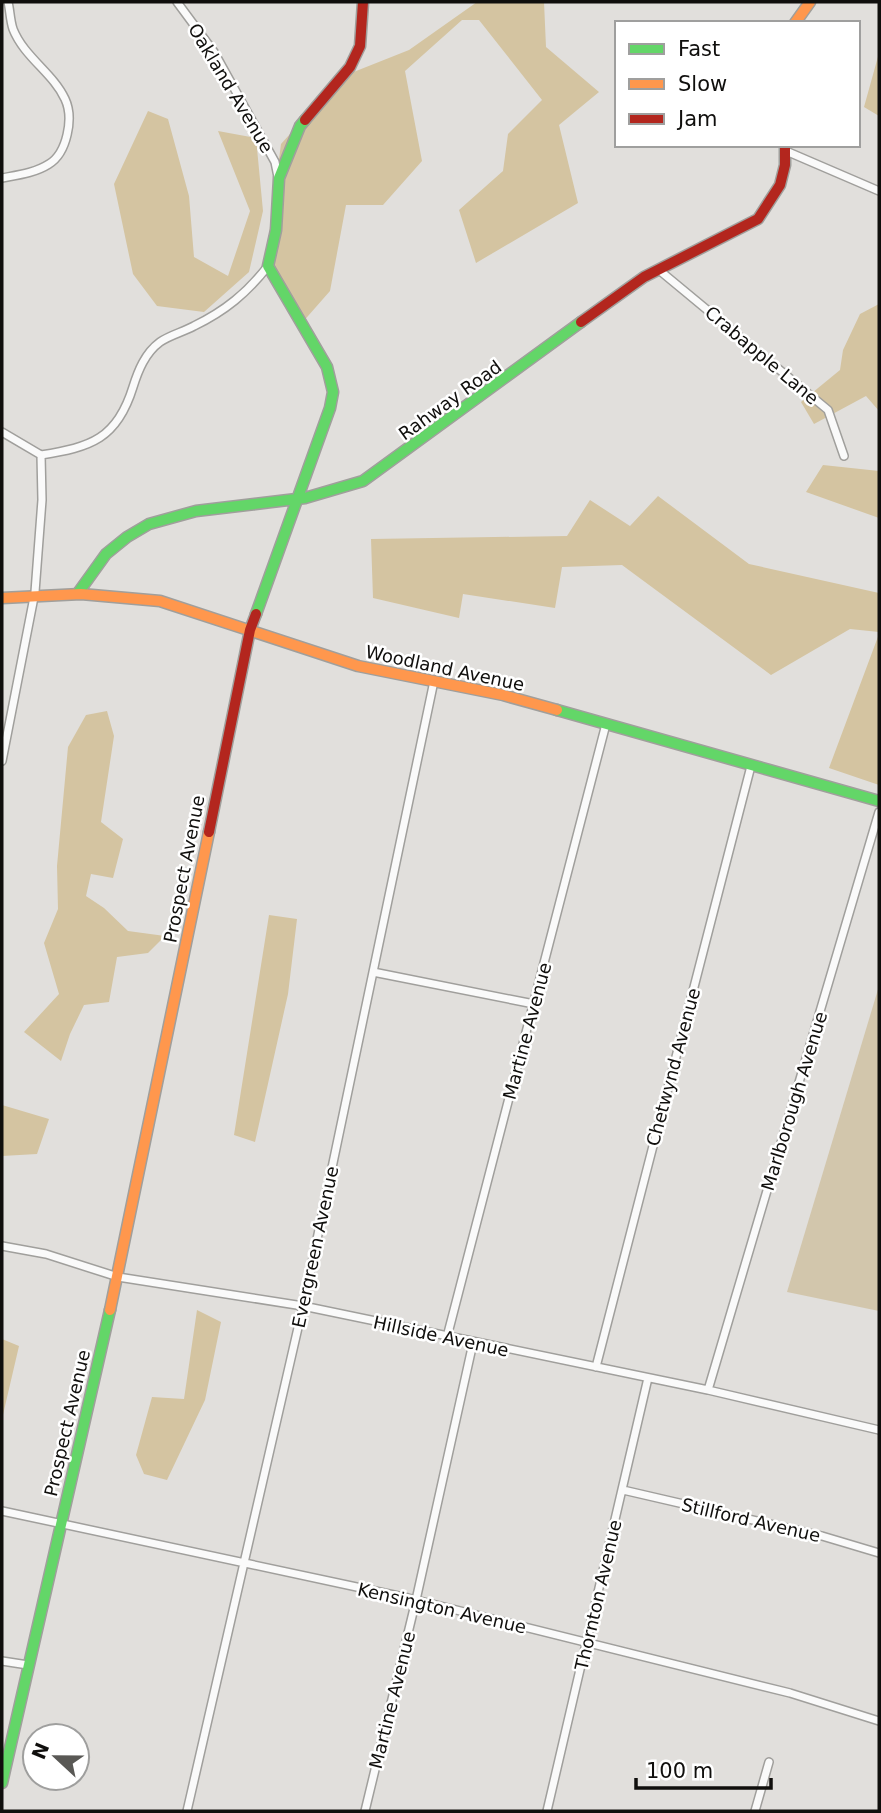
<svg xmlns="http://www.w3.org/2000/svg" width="881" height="1813" viewBox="0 0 881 1813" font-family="'DejaVu Sans',sans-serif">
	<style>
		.green { fill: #d2c6ac }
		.forest { fill: #d4c4a1 }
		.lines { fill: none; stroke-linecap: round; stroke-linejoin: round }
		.street-casing { stroke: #a09f9c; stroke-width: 10 }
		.fast-casing { stroke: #a09f9c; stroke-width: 13 }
		.slow-casing { stroke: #a09f9c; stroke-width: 13 }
		.jam-casing { stroke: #a09f9c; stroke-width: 13 }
		.street { stroke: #fafafa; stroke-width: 7 }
		.fast { stroke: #63d668; stroke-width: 10 }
		.slow { stroke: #ff974d; stroke-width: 10 }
		.jam { stroke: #b3261e; stroke-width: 10 }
		.labels { text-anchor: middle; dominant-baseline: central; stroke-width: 5; stroke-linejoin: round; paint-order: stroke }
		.street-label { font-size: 18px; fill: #100f0d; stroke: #fff }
	</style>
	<rect width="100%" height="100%" fill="#e1dfdc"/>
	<path class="green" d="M879,986V1311L787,1292Z"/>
	<path class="forest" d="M477,2H544L546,47L599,92L559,125L578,203L476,263L459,210L503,171L508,134L542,100L479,20H462L405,71L422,161L383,205H346L330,291L301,324L264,272L281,144L341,77L409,50Z
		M879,53V116L864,107Z
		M148,111L168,119L189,196L194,257L228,276L250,211L218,131L256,138L263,211L249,272L204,312L157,306L133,274L114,184Z
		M879,304V411L866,396L814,424L801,402L840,370L843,350L860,314Z
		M823,465L879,471V518L806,492Z
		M658,496L749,564L879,593V632L850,629L771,675L622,565L562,567L555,608L463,594L459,618L373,598L371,539L567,536L590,500L630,526Z
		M879,634V785L829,768Z
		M107,711L114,736L101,822L123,839L113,878L91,874L86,896L104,908L128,931L165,936L148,953L117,957L109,1002L84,1005L70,1034L61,1061L24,1032L59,994L44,943L58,909L57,866L68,747L86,715Z
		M269,915L297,919L288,994L255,1142L234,1135Z
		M2,1105L49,1119L37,1154L2,1156Z
		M197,1310L221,1322L205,1400L167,1480L144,1474L136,1455L152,1397L184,1399Z
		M2,1339L19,1346L2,1419Z"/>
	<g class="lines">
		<g class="street-casing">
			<path id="street" d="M177,2L214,52L275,162L278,177
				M786,151L879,191
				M2,178C18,175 35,173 49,164C67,153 74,118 65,99C53,73 24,57 13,29C10,20 10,10 8,2
				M659,270L828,410L844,456
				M2,432L41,455
				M41,455C91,447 117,439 133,387C138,371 145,353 160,342C170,335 183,332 194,326C225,311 247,293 268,266
				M2,761L35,592L42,500L41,455
				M373,972L534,1004
				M2,1246L46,1254L118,1277L303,1306L708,1390L879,1430
				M447,1337L606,724
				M596,1367L751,766
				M708,1390L879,812
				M623,1490L822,1536L879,1553
				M2,1511L408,1598L790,1693L879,1721
				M2,1661L28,1665
				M187,1811L303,1306L434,681
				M365,1811L416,1600L473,1343
				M547,1811L648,1378
				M755,1811L769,1762"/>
		</g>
		<g class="fast-casing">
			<path id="fast" d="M78,593L106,554L127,537L149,524L196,511L305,498L363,481L581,322
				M256,614L330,408L333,392L327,367L268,266L276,230L279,178L300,126L305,120
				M557,710L879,801
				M2,1783L110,1310"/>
		</g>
		<g class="slow-casing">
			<path id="slow" d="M795,23L810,2
				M2,598L81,594L160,601L358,666L503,695L557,710
				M110,1310L209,832"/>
		</g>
		<g class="jam-casing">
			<path id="jam" d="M305,120L350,67L360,46L363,2
				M581,322L644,277L758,219L780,185L785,165V145
				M209,832L250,630L256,614"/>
		</g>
		<use href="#street" class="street"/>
		<use href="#fast" class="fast"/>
		<use href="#slow" class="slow"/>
		<use href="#jam" class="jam"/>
	</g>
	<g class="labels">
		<g class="street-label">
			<text transform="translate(231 88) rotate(59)">Oakland Avenue</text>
			<text transform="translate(762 355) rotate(40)">Crabapple Lane</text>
			<text transform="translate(450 400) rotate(-36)">Rahway Road</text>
			<text transform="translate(445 668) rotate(12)">Woodland Avenue</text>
			<text transform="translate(184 869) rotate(-79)">Prospect Avenue</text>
			<text transform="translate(527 1031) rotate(-75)">Martine Avenue</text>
			<text transform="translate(673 1067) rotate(-75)">Chetwynd Avenue</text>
			<text transform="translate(794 1101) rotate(-73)">Marlborough Avenue</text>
			<text transform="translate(315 1247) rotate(-78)">Evergreen Avenue</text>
			<text transform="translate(441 1336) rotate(12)">Hillside Avenue</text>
			<text transform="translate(67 1423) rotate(-77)">Prospect Avenue</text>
			<text transform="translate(751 1520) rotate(13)">Stillford Avenue</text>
			<text transform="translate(598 1595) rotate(-77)">Thornton Avenue</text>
			<text transform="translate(442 1608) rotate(13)">Kensington Avenue</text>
			<text transform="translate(392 1700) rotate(-76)">Martine Avenue</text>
		</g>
	</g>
	<rect width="881" height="1813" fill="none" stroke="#100f0d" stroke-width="7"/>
	<rect x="615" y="21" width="245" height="126" fill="#ffffff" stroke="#9f9f9e" stroke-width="2"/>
	<rect x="629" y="44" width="35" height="10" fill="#63d668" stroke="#9f9f9e" stroke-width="2"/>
	<text x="678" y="56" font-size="21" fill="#100f0d">Fast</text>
	<rect x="629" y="79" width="35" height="10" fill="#ff974d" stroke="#9f9f9e" stroke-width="2"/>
	<text x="678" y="91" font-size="21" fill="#100f0d">Slow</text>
	<rect x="629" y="114" width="35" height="10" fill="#b3261e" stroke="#9f9f9e" stroke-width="2"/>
	<text x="678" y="126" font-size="21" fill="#100f0d">Jam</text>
	<g transform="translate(56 1757) rotate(292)"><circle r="33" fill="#ffffff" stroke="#9f9f9e" stroke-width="2"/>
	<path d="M0-5L12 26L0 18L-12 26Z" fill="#595855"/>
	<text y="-10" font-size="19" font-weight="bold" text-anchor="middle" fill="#100f0d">N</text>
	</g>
	<path d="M636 1778v10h135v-10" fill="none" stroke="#100f0d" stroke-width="3.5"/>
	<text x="646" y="1778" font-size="21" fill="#100f0d" stroke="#ffffff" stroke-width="5" paint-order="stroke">100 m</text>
</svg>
